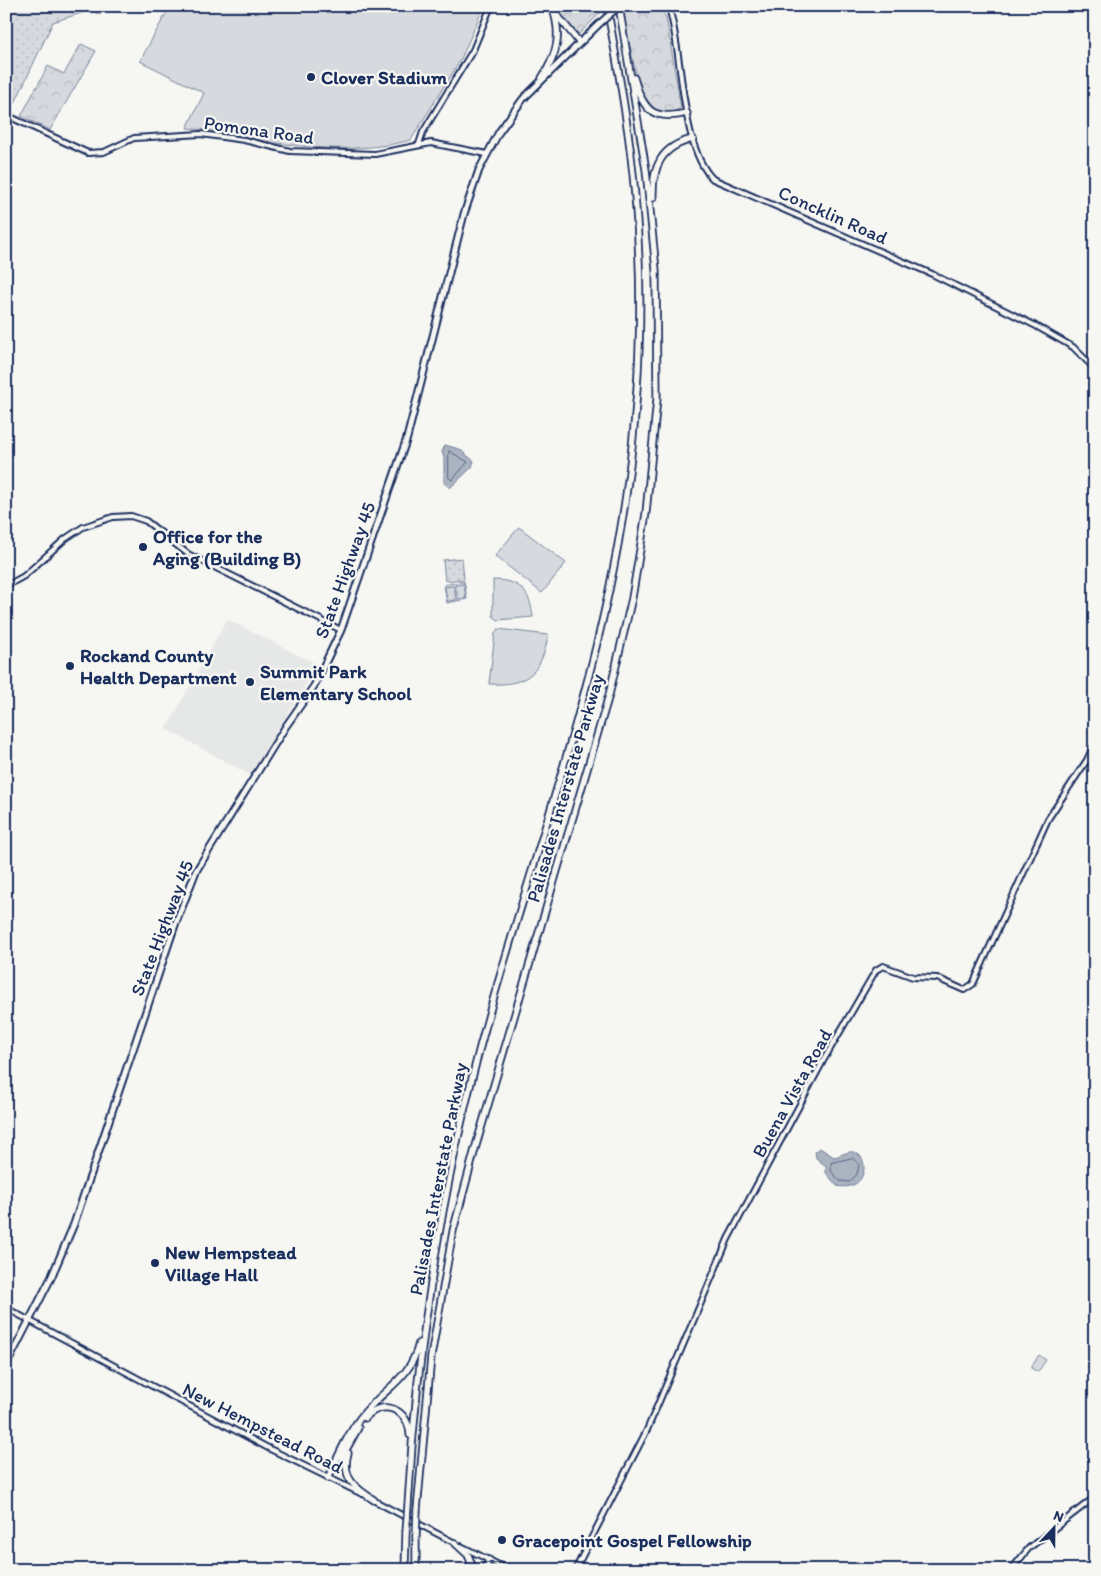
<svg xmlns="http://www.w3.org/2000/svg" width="1101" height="1576" viewBox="0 0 1101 1576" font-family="Itim,sans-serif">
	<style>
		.built { fill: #e6e7e7 }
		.grass { fill: url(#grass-dots); stroke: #78849e }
		.forest { fill: url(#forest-crowns); stroke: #78849e }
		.pitch { fill: #d6d9dd; stroke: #78849e }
		.water { fill: #abb2c0; stroke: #717e99 }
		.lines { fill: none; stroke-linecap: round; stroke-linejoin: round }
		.shore { stroke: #556385; stroke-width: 1 }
		.minor-casing { stroke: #1b2f5e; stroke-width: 8 }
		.major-casing { stroke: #1b2f5e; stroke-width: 9 }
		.highway-casing { stroke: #1b2f5e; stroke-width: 9 }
		.minor { stroke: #f6f6f2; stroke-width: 4 }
		.major { stroke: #f6f6f2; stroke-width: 5 }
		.highway { stroke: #f6f6f2; stroke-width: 5.5 }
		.major-bridge-casing { stroke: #1b2f5e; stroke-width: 9; stroke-linecap: butt }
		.highway-bridge-casing { stroke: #1b2f5e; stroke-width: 9; stroke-linecap: butt }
		.major-bridge { stroke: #f6f6f2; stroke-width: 5 }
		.highway-bridge { stroke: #f6f6f2; stroke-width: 5.5 }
		.poi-dot { fill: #1b2f5e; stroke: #f6f6f2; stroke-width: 2 }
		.labels { text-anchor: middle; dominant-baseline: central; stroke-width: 4.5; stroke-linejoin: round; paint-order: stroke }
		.poi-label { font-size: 19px; font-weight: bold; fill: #1b2f5e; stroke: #f6f6f2; text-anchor: start }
		.street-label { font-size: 19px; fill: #1b2f5e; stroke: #f6f6f2 }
	</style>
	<defs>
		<pattern id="grass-dots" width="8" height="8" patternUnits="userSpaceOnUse" patternTransform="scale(1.25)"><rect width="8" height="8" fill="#d6d9dd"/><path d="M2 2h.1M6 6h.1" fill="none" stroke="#b7bbc0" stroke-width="1.8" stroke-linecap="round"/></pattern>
		<pattern id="forest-crowns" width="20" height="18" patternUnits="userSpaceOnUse" patternTransform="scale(1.25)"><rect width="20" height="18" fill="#d6d9dd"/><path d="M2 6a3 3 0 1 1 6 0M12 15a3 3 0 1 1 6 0" fill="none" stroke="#b7bbc0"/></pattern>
	</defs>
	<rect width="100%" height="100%" fill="#f6f6f2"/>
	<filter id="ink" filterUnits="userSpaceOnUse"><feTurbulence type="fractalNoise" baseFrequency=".02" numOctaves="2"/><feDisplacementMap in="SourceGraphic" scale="10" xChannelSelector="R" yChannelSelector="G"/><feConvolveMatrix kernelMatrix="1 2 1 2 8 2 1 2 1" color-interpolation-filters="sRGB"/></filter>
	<g filter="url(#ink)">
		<path class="built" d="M227,619L318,665L250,775L166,729Z"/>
		<path class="grass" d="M6,6H105L100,15L91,10L53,22L14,105L6,100Z
			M462,558L464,579L445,581L443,560Z
			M464,581L467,599L447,603L444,585Z"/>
		<path class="forest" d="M558,6H601L602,11L579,34L563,18Z
			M626,6H657L666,17L681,108L669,114L654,108L640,91L622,12Z
			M81,44L96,51L50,130L21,116L48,66L64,74Z"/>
		<path class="pitch" d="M170,6H484L461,59L411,140C373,150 332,150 293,145C258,142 223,131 187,128L204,93L140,61Z
			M519,527L566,563L542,593L495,556Z
			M493,580C520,580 530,591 533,617L498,620L493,616Z
			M464,584L466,598L458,599L455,585Z
			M454,586L456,600L447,601L445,587Z
			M498,629L548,635C542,672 528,686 489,684L495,633Z
			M1039,1355L1046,1360L1038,1372L1031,1368Z"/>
		<path class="water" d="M445,445L459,449L474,461L472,467L450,488L444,483V458L442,452Z
			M820,1148L834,1157C839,1156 848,1151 853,1152C871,1155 868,1193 837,1186L826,1173V1166L816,1158L815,1152Z"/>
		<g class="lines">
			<path class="shore" d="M449,451L468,462L452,480L449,478Z
				M853,1158L859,1165L857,1174L850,1182L840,1181L831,1171V1163Z"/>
			<g class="minor-casing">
				<path id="minor" d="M669,8C683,51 680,148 713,179L932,274L1036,326L1073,347L1095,369
					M6,115L88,153L104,152L134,138L201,134L244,140L290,151L375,154L431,143L487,154
					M419,144L423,132L473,50L491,6
					M6,586L24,576L65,539L83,527L113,517L131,516L146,521L188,554L341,630
					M1087,760L1095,763
					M6,1308L270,1449L362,1494
					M373,1500L455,1543
					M461,1546L509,1570
					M575,1570L647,1430L728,1239L823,1061L876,970L883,966L913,977L937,978L964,990L973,984L1048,819L1087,760L1095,743
					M1011,1570L1029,1548L1095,1497"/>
			</g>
			<g class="major-casing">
				<path id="major" d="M666,6L670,9
					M6,1366L51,1278L74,1224L175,925L196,871L286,726L314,686L341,630L407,438L464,214L479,170L499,132L523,99L598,25"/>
			</g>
			<g class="highway-casing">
				<path id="highway" d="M557,15L579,42
					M542,78C558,53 562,34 552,6
					M634,78C643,111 653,121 687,113
					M653,198C652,167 661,146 693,139
					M365,1418C382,1398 409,1409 410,1435
					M348,1453C341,1478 355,1488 374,1500
					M342,1457L358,1428
					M328,1478C338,1457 347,1435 361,1417C382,1389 410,1381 419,1343
					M408,1505C417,1339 444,1174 489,1014C538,842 601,672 626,495C640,396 644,296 635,196C630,132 618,69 607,6
					M417,1510L431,1357L453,1231L475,1149L609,695L632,598L646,513L657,399L656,270L646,170L619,6
					M455,1543L468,1555L474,1570
					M405,1570L406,1532
					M416,1570V1537
					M484,1570L489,1560"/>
			</g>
			<use href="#minor" class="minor"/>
			<use href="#major" class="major"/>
			<use href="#highway" class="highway"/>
			<g class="major-bridge-casing">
				<path id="major-bridge" d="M598,25L619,6"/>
			</g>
			<g class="highway-bridge-casing">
				<path id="highway-bridge" d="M406,1532L408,1505
					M416,1537L417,1510"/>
			</g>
			<use href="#major-bridge" class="major-bridge"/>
			<use href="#highway-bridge" class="highway-bridge"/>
		</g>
	</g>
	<g class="poi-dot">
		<circle cx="311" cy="77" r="5"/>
		<circle cx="143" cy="547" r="5"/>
		<circle cx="70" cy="666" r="5"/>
		<circle cx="250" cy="682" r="5"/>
		<circle cx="155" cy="1263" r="5"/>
		<circle cx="502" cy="1540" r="5"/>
	</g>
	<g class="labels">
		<g class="poi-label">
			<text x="321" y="77">Clover Stadium</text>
			<text x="153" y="536">Office for the<tspan x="153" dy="22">Aging (Building B)</tspan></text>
			<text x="80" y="655">Rockand County<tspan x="80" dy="22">Health Department</tspan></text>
			<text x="260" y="671">Summit Park<tspan x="260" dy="22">Elementary School</tspan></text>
			<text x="165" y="1252">New Hempstead<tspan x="165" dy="22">Village Hall</tspan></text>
			<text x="512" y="1540">Gracepoint Gospel Fellowship</text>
		</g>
		<g class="street-label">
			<text transform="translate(259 130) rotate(8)">Pomona Road</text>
			<text transform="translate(833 215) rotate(24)">Concklin Road</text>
			<text transform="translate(345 570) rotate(-70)">State Highway 45</text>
			<text transform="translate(565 788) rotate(-74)">Palisades Interstate Parkway</text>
			<text transform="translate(162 928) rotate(-69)">State Highway 45</text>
			<text transform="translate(792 1093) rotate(-61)">Buena Vista Road</text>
			<text transform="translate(438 1179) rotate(-79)">Palisades Interstate Parkway</text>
			<text transform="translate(263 1428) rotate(27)">New Hempstead Road</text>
		</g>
	</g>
	<rect width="1101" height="1576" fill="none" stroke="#f6f6f2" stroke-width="25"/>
	<rect x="12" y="12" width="1076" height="1551" fill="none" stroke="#1b2f5e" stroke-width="2" filter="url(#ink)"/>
	<g transform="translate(1054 1528) rotate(22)" stroke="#f6f6f2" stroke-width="4" paint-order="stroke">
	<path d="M0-4L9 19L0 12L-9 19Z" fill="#1b2f5e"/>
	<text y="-8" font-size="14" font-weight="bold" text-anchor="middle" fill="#1b2f5e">N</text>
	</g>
</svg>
